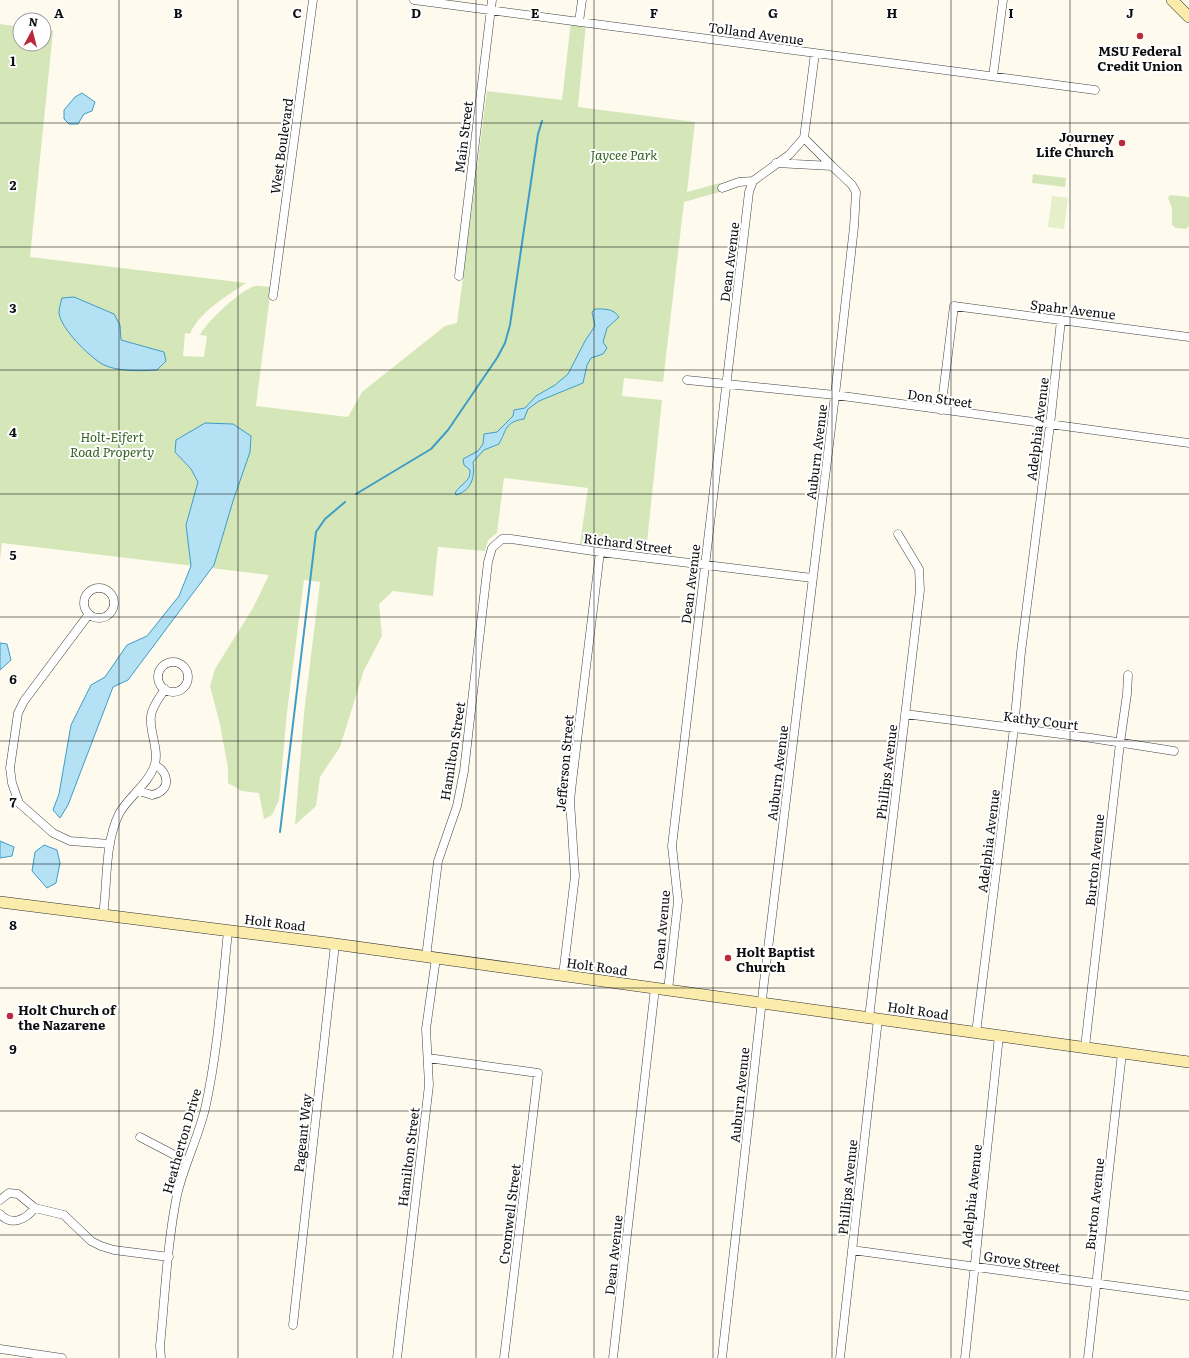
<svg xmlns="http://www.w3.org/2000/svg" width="1189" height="1358" viewBox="0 0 1189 1358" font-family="Literata,serif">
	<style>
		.green { fill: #d5e7b9 }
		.pitch { fill: #e5efca }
		.water { fill: #b4e1f4; stroke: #3e9cc8 }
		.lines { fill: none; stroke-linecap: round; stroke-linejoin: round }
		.stream { stroke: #3e9cc8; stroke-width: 2 }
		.street-casing { stroke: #404040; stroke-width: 9 }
		.secondary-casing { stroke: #2f2f2f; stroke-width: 12 }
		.street { stroke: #fff; stroke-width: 8 }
		.secondary { stroke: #fcecab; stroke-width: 11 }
		.grid { fill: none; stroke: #0d0d0d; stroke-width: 1; stroke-opacity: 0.55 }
		.poi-dot { fill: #b82a3c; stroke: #fff; stroke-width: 1.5 }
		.labels { text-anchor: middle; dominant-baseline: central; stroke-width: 4; stroke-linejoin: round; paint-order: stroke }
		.street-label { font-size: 13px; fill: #0d0d0d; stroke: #fff }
		.poi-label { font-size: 13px; font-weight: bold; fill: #0d0d0d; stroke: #fff; text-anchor: start }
		.park-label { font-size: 13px; font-style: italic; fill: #336220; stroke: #fff }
		.grid-label { font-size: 13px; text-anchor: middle; font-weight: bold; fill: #0d0d0d; stroke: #fff; stroke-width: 4; stroke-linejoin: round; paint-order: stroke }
	</style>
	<rect width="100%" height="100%" fill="#fefaee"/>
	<path class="green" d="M571,21L586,23L578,107L695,122L687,192L720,183L723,191L684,202L663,382L624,378L622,396L662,400L646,552L580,544L588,488L504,478L497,533L488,540L485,551L438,547L433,596L393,591L379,604L382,636L364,670L340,747L320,777L316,806L295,825L304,713L320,582L304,580L287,712L279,800L272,815L264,819L259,793L242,791L228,783V768L220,725L210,686L215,669L253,608L269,575L2,543L0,559V24L20,27V44H44V30L53,31L30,257L246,283C227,296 199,312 190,334L185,333L183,356L204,357L207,336L200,335C206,322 242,289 255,286C259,285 266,287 271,287L256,406L348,417L362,392L445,326L457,323L487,91L562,100Z
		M1033,174L1066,178L1065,187L1032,183Z
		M1170,195L1189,197V226L1186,229L1176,228L1172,225V208L1168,198Z"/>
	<path class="pitch" d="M1052,196L1068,198L1064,229L1048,227Z"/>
	<path class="water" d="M82,93L95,102L92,111L84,114L78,124H69L64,119V110L75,97Z
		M74,297L114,314L120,325L121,340L164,352L166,361L157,370C141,371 117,372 102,364C89,356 61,329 59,313C59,308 61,302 62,298Z
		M595,309C604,309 613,308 619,317L607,328L603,342L607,348L603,354L591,358L587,365L583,383L539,401L528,409L524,419C505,422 507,429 499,444L484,450L473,462C475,477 472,490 456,495L455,493C461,483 471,482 470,470L464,465L463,459L478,451L483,444L484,434L497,432L513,416L514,410L525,408L536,396L555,385L568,374L585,341L595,326L592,312Z
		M205,423L233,424L251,436L250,452L233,501L214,565L128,680L113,687L68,805L60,818L53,810L59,794L71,725L91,685L105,677L127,645L147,636L179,596L191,566L186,525L198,482L191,469L175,452L176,440Z
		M0,643L7,644L11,660L0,670Z
		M0,841L14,847L12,856L0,858Z
		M44,845L57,850L60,863L56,883L47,888L32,871L35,852Z"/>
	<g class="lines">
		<path class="stream" d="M356,494L431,449L448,430L497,358L505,343L510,325L538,134L542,121
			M280,832L316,532L325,519L345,502"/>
		<g class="street-casing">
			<path id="street" d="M414,0L1095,90
				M579,22L582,0
				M993,76L1003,0
				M804,138L832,166
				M722,188L739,182L753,181L789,155L804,138L815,53
				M459,276L492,0
				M273,296L313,0
				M687,380L835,395L1189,443
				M941,410L954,306L1189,337
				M84 603a15 15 0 1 1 30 0a15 15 0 1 1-30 0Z
				M89,614L24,701L18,713L10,768L12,783L19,803L53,833L70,841L110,844
				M158 677a15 15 0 1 1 30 0a15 15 0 1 1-30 0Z
				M905,714L1091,738L1174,751
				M139,791L152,795C171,791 170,773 155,765
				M103,915C108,882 104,845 119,814C127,798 149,784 155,764C159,748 149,732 151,716C152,706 160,697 165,689
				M426,957L438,861L457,806L464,771L488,562L492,548L502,539H511L600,552L812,578
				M563,975L575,876L570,801L572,782L600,552
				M668,990L678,901L672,846L749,192L753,181
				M869,1018L920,590L919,569L898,534
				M976,1033L1014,728L1021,652L1050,425L1061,320
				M1085,1047L1120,743L1127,694L1128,675
				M428,1058L538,1073L504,1358
				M140,1137L186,1161
				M0,1200L9,1193L18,1194L35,1208L64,1215L91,1241L101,1246L114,1250L169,1257
				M0,1214C12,1227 26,1219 35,1208
				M852,1250L1189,1296
				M293,1325L335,944
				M0,1349L62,1358
				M161,1358L160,1346C165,1296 167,1244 177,1195C184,1165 198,1138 205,1109C218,1051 222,990 228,931
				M397,1358L429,1085L426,1029L436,958
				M613,1358L655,988
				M722,1358L764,982L835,395L854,227L856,192L852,185L832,166L776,163
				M840,1358L878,1019
				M965,1358L999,1036
				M1088,1358L1122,1053"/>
		</g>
		<g class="secondary-casing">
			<path id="secondary" d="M1172,0L1189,17
				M0,902L335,944L1189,1062"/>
		</g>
		<use href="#street" class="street"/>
		<use href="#secondary" class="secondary"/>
	</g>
	<path class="grid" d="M119,0V1358M238,0V1358M357,0V1358M476,0V1358M594,0V1358M713,0V1358M832,0V1358M951,0V1358M1070,0V1358M0,123H1189M0,247H1189M0,370H1189M0,494H1189M0,617H1189M0,741H1189M0,864H1189M0,988H1189M0,1111H1189M0,1235H1189"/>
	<g class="poi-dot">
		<circle cx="1140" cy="36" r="4"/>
		<circle cx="1122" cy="143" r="4"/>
		<circle cx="728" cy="958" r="4"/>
		<circle cx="10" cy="1016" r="4"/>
	</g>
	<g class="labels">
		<g class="street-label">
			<text transform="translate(756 33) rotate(8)">Tolland Avenue</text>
			<text transform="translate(463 137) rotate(-83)">Main Street</text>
			<text transform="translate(281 146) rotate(-82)">West Boulevard</text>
			<text transform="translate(729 262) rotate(-83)">Dean Avenue</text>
			<text transform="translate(1073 309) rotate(7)">Spahr Avenue</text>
			<text transform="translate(940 398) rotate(8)">Don Street</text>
			<text transform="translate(1037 429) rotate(-83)">Adelphia Avenue</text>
			<text transform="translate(816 452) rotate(-83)">Auburn Avenue</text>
			<text transform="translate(628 543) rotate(7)">Richard Street</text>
			<text transform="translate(690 584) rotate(-83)">Dean Avenue</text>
			<text transform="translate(1041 720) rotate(7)">Kathy Court</text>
			<text transform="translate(452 751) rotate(-81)">Hamilton Street</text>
			<text transform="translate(564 763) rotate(-85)">Jefferson Street</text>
			<text transform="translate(886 772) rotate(-83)">Phillips Avenue</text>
			<text transform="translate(777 773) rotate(-83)">Auburn Avenue</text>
			<text transform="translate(988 841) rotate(-83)">Adelphia Avenue</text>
			<text transform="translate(1094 860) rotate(-84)">Burton Avenue</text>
			<text transform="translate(275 922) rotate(7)">Holt Road</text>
			<text transform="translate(661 930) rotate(-85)">Dean Avenue</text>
			<text transform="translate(597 966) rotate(8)">Holt Road</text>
			<text transform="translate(918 1010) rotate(8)">Holt Road</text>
			<text transform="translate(739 1095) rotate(-84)">Auburn Avenue</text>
			<text transform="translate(302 1133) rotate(-84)">Pageant Way</text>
			<text transform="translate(181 1141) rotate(-74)">Heatherton Drive</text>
			<text transform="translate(408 1157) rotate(-83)">Hamilton Street</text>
			<text transform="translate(847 1187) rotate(-84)">Phillips Avenue</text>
			<text transform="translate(971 1196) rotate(-84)">Adelphia Avenue</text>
			<text transform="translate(1094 1204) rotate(-84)">Burton Avenue</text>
			<text transform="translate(509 1214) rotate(-83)">Cromwell Street</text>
			<text transform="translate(613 1255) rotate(-84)">Dean Avenue</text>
			<text transform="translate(1022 1261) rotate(9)">Grove Street</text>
		</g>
		<g class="poi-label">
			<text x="1140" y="50" text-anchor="middle">MSU Federal<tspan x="1140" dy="15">Credit Union</tspan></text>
			<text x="1114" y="136" text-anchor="end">Journey<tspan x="1114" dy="15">Life Church</tspan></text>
			<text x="736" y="951">Holt Baptist<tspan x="736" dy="15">Church</tspan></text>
			<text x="18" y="1009">Holt Church of<tspan x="18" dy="15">the Nazarene</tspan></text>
		</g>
		<g class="park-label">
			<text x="624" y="154">Jaycee Park</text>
			<text x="112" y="436">Holt-Eifert<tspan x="112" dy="15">Road Property</tspan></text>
		</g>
	</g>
	<g class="grid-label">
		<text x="59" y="18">A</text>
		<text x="178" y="18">B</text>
		<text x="297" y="18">C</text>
		<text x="416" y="18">D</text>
		<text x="535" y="18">E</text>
		<text x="654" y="18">F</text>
		<text x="773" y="18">G</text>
		<text x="892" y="18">H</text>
		<text x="1011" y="18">I</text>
		<text x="1130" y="18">J</text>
		<text x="13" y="66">1</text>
		<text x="13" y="190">2</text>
		<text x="13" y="313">3</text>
		<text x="13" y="437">4</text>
		<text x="13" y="560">5</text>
		<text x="13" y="684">6</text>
		<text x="13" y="807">7</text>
		<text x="13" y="930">8</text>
		<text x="13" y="1054">9</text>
	</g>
	<g transform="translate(32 32) rotate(7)"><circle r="19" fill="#ffffff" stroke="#9e9e9e"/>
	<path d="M0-3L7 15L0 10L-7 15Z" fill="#b82a3c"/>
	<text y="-6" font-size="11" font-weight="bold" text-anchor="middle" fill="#0d0d0d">N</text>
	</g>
</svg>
